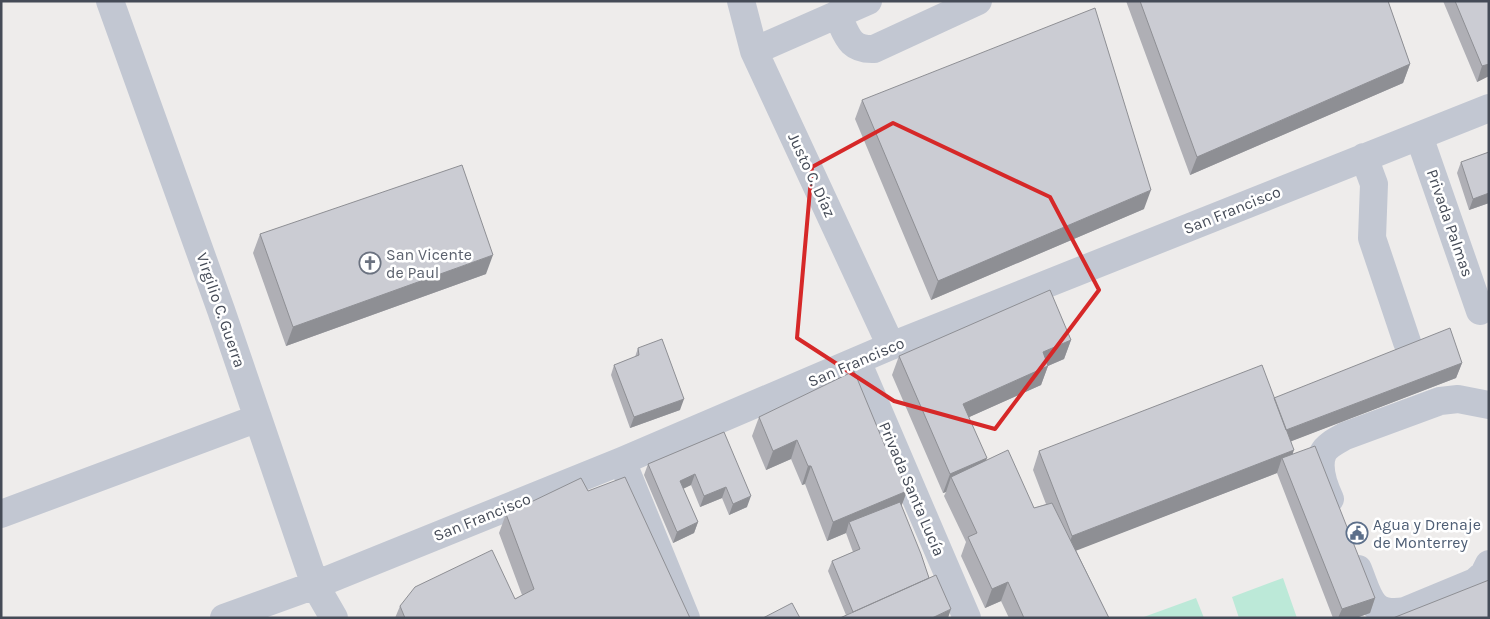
<svg xmlns="http://www.w3.org/2000/svg" width="1490" height="619" viewBox="0 0 1490 619" font-family="Karla,sans-serif">
	<style>
		.grass { fill: #bce9d8 }
		.lines { fill: none; stroke-linecap: round; stroke-linejoin: round }
		.minor { stroke: #c2c7d2; stroke-width: 28 }
		.wall { fill: #afafb5 }
		.shaded-wall { fill: #8e8f94 }
		.building { fill: #cbccd3; stroke: #8e8f94 }
		.marked { fill: none; stroke: #d62828; stroke-width: 4; stroke-linejoin: round }
		.labels { text-anchor: middle; dominant-baseline: central; stroke-width: 5; stroke-linejoin: round; paint-order: stroke }
		.street-label { font-size: 16px; fill: #454b57; stroke: #fff }
		.worship-label { font-size: 16px; fill: #5b616d; stroke: #fff; text-anchor: start }
		.service-label { font-size: 16px; fill: #4e5e75; stroke: #fff; text-anchor: start }
	</style>
	<rect width="100%" height="100%" fill="#eeeceb"/>
	<path class="grass" d="M1283,578L1297,618H1239L1232,597Z
		M1196,598L1204,618H1141Z"/>
	<g class="lines">
		<path class="minor" d="M110,1L221,310L315,585L334,618
			M741,1L754,51L891,346
			M837,14C847,34 848,50 874,49L978,1
			M754,51L868,1
			M1419,136L1480,311
			M1364,157L1374,184L1372,238L1407,342
			M857,361L967,618
			M622,461L686,618
			M1330,499C1324,486 1317,467 1323,453C1327,445 1338,440 1345,436L1440,401L1458,399L1489,405
			M1,514L258,418
			M1358,569C1369,596 1370,617 1405,611L1475,582L1484,574L1489,564
			M224,618L315,585L622,461L891,346L1489,108"/>
	</g>
	<path class="wall" d="M1126,1H1388L1410,64L1403,83L1190,175Z
		M1443,1H1489V76L1477,82Z
		M862,100L1144,209L931,300L855,119Z
		M1461,162L1489,203L1469,210L1457,173Z
		M260,234L486,274L286,346L253,253Z
		M1071,340L1064,359L1048,366L1041,385L969,417L986,460L1034,508L1046,504L1033,470L1039,451L1274,398L1462,363L1456,378L1291,441L1293,454L1375,598L1370,613L1356,618H1333L1277,473L1076,550L1109,618H1009L1001,601L985,608L961,556L966,542L944,496L946,492L943,493L892,375L899,356Z
		M638,348L680,410L630,428L611,375L614,365L635,357Z
		M759,417L885,446L907,491L901,506L929,578L846,615L828,571L832,561L853,552L846,533L827,541L805,484L802,485L791,459L766,470L752,436Z
		M724,432L747,507L729,515L722,498L700,507L691,485L683,489L698,522L694,533L673,543L644,475L648,464Z
		M588,491L690,618H395L400,606L515,599L522,595L499,533L506,514Z"/>
	<path class="shaded-wall" d="M1410,64L1403,83L1190,175L1197,157Z
		M1489,64V76L1477,82L1482,66Z
		M1151,190L1144,209L931,300L938,281Z
		M1489,193V203L1469,210L1473,199Z
		M493,255L486,274L286,346L293,327Z
		M1071,340L1064,359L1036,371L1043,352Z
		M1462,363L1456,378L1279,446L1284,431Z
		M1048,366L1041,385L956,423L963,404Z
		M684,399L680,410L630,428L634,417Z
		M797,440L791,459L766,470L773,451Z
		M1294,450L1287,469L1282,458L1277,473L1065,555L1072,536Z
		M987,458L980,477H951L946,492L943,493L950,474Z
		M808,466H811L805,484L802,485Z
		M695,474L691,485L676,492L680,481Z
		M726,487L722,498L700,507L704,496Z
		M907,491L900,510L849,522L846,533L827,541L833,522Z
		M751,496L747,507L729,515L733,504Z
		M698,522L694,533L673,543L677,532Z
		M1008,582L1001,601L985,608L992,589Z
		M1375,598L1370,613L1356,618H1338L1342,609Z
		M951,609L948,618H932Z"/>
	<path class="building" d="M1140,1H1388L1410,64L1197,157Z
		M1455,1H1489V64L1482,66Z
		M1095,8L1151,190L938,281L862,100Z
		M1489,152V193L1473,199L1461,162Z
		M462,165L493,255L293,327L260,234Z
		M1050,290L1071,340L1043,352L1048,366L963,404L987,458L950,474L899,356Z
		M1450,328L1462,363L1286,430L1274,398Z
		M662,339L684,399L634,417L614,365L639,355L638,348Z
		M1262,365L1294,450L1072,536L1039,451Z
		M854,371L885,446L889,445L907,491L833,522L811,466H808L797,440L773,451L759,417Z
		M724,432L751,496L733,504L726,487L704,496L695,474L680,481L698,522L677,532L648,464Z
		M1315,446L1375,598L1342,609L1282,458Z
		M1008,450L1034,508L1052,503L1109,618H1024L1008,582L992,589L968,537L977,533L951,477Z
		M625,477L690,618H405L400,606L415,587L492,550L515,599L534,589L506,514L581,478L588,491Z
		M900,502L921,554L929,578L853,612L832,561L860,549L849,522Z
		M936,575L951,609L932,618H840Z
		M1489,580V618H1393Z
		M792,603L800,618H763Z"/>
	<path class="marked" d="M893,123L1050,197L1099,290L995,429L894,401L797,338L812,167Z"/>
	<defs>
		<g id="church-ring" transform="scale(1.125)"><circle r="9.5" fill="#fff" stroke="#6b7280" stroke-width="1.5"/><path d="M-1.2-6h2.4v3.5h3.3v2.4h-3.3V6h-2.4V-.1h-3.3v-2.4h3.3Z" fill="#6b7280"/></g>
		<g id="civic-ring" transform="scale(1.125)"><circle r="9.5" fill="#fff" stroke="#5c6f8a" stroke-width="1.5"/><path d="M-.6-6.5H3V-4.5H.6V-3L4-1V1h2V6H-6V1h2V-1L-.6-3ZM-1.2 2.5V6h2.4V2.5Z" fill="#5c6f8a"/></g>
	</defs>
	<g fill-rule="evenodd">
		<use href="#church-ring" x="370" y="263"/>
		<use href="#civic-ring" x="1357" y="533"/>
	</g>
	<g class="labels">
		<g class="street-label">
			<text transform="translate(812 175) rotate(65)">Justo C. Díaz</text>
			<text transform="translate(1232 210) rotate(-22)">San Francisco</text>
			<text transform="translate(1450 223) rotate(71)">Privada Palmas</text>
			<text transform="translate(221 310) rotate(71)">Virgilio C. Guerra</text>
			<text transform="translate(856 362) rotate(-23)">San Francisco</text>
			<text transform="translate(912 489) rotate(67)">Privada Santa Lucía</text>
			<text transform="translate(482 517) rotate(-22)">San Francisco</text>
		</g>
		<g class="worship-label">
			<text x="386" y="254">San Vicente<tspan x="386" dy="18">de Paul</tspan></text>
		</g>
		<g class="service-label">
			<text x="1373" y="524">Agua y Drenaje<tspan x="1373" dy="18">de Monterrey</tspan></text>
		</g>
	</g>
	<rect width="1490" height="619" fill="none" stroke="#454b57" stroke-width="5"/>
</svg>
